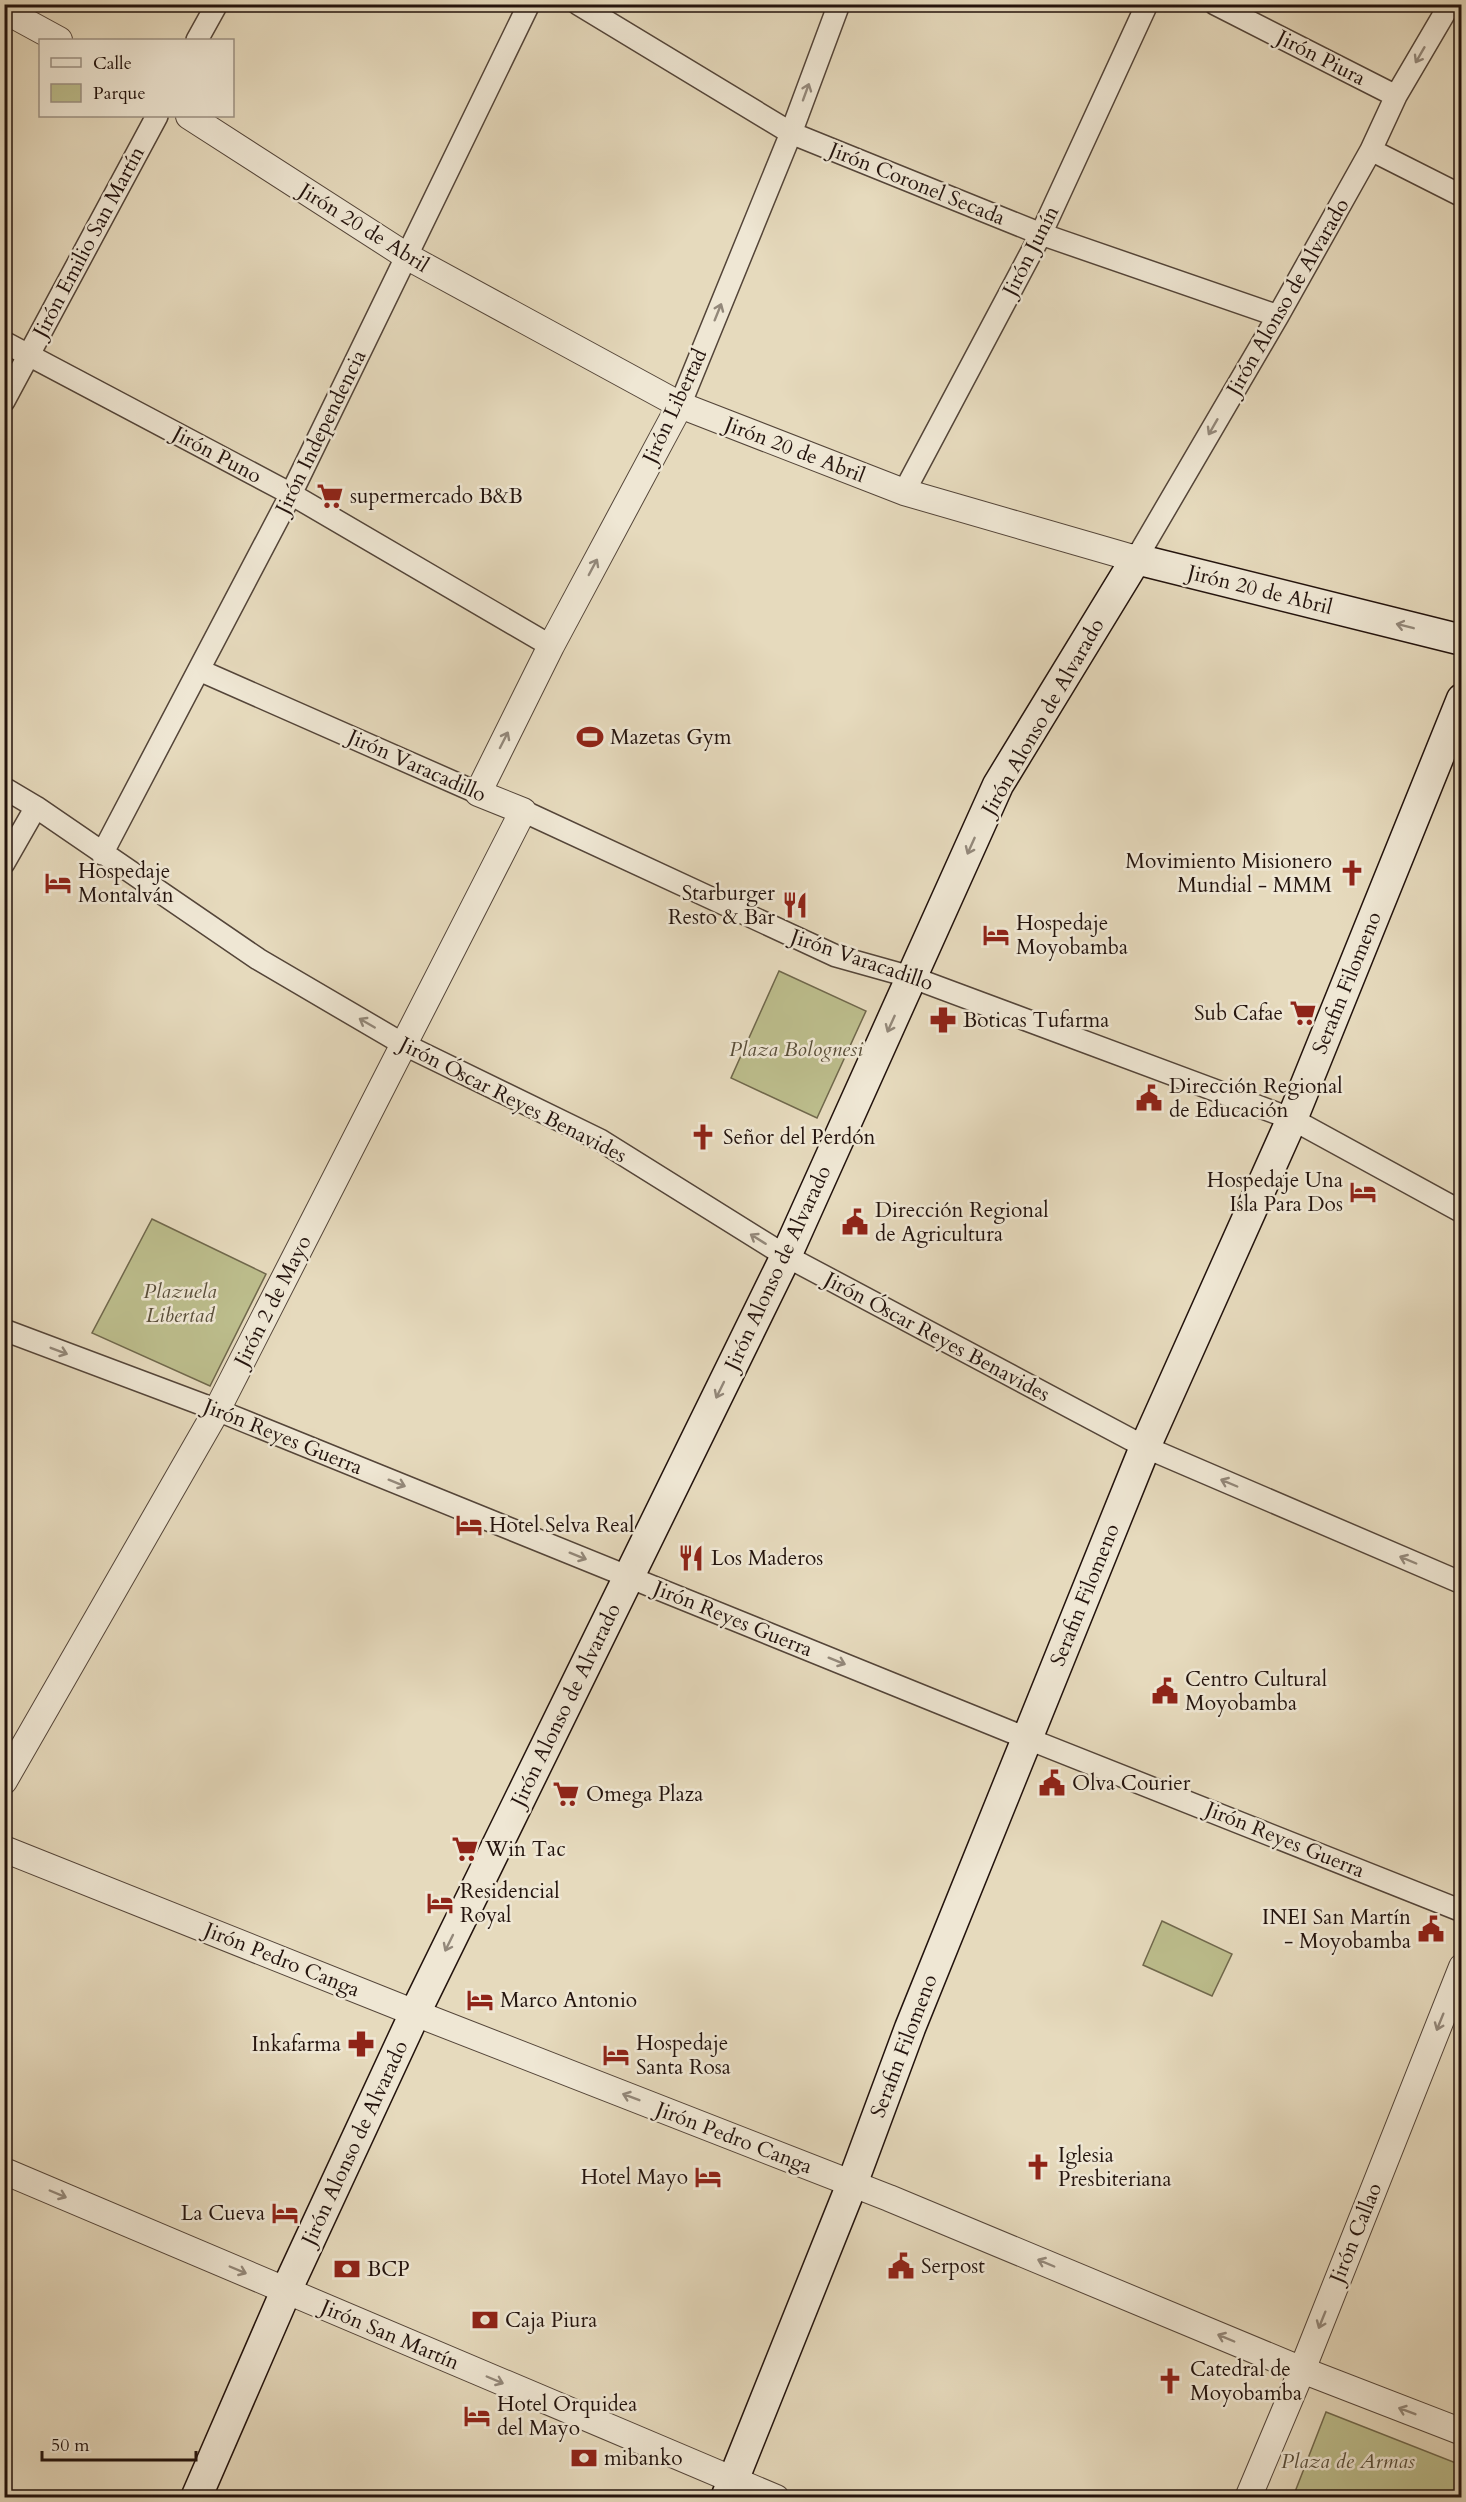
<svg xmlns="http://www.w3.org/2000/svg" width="1466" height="2502" viewBox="0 0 1466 2502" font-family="Cardo,serif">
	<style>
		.green { fill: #bcbd8c; stroke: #70684c; stroke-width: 1.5 }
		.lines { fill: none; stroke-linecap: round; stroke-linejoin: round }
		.minor-casing { stroke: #544539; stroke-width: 24 }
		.tertiary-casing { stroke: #544539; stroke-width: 28 }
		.secondary-casing { stroke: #23130d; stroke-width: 33 }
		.minor { stroke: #efe7d4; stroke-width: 21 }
		.tertiary { stroke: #efe7d4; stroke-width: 26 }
		.secondary { stroke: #efe7d4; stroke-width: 30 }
		.oneway { stroke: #93887a }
		.labels { text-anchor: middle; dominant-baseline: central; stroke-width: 5; stroke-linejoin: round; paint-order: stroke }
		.street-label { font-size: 21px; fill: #23130d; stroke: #efe7d4 }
		.poi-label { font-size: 21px; fill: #23130d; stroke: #efe7d4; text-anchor: start }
		.park-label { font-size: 21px; font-style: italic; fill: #594e39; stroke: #efe7d4 }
	</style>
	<rect width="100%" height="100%" fill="#e6dabd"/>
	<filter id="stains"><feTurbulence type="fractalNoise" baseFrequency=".00333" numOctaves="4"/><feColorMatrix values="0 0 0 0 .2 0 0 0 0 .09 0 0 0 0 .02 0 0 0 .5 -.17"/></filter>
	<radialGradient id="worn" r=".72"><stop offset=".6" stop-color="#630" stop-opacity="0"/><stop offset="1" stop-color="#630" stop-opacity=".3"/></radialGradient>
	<path class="green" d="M779,971L866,1011L817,1118L731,1078Z
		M152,1219L266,1274L210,1386L92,1333Z
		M1162,1921L1232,1954L1212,1996L1143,1965Z
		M1326,2412L1461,2465V2497H1293Z"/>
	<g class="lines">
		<g class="minor-casing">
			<path id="minor" d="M578,4L791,133L1041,234L1278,316
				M1215,4L1396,96
				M197,40L217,4
				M1371,150L1462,196
				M4,342L291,494L551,646
				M4,401L157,116
				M680,405L791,133L839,4
				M904,492L1041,234L1147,4
				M1136,559L1278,316L1371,150L1396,96L1450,4
				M199,670L478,793
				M4,788L36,807L258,959L403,1044L600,1140L786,1256L1145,1447L1462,1583
				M523,811L836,956L911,977L1292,1119L1462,1212
				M102,854L291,494L529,4
				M4,863L36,807
				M4,1330L217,1410L1026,1738L1462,1911"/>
		</g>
		<g class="tertiary-casing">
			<path id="tertiary" d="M4,10L59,40
				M189,116L408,257L680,405L904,492L1136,559
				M4,1781L217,1410L523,811L478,793L551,646L680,405
				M4,1849L415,2013L889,2198L1302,2370L1462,2432
				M4,2171L776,2498
				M1248,2498L1302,2370L1462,1967"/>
		</g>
		<g class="secondary-casing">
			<path id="secondary" d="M196,2498L286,2291L415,2013L786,1256L998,785L1136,559L1462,640
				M726,2498L852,2184L910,2028L1145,1447L1292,1119L1462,699"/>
		</g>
		<use href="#minor" class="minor"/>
		<use href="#tertiary" class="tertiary"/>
		<use href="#secondary" class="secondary"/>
	</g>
	<defs><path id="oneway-shaft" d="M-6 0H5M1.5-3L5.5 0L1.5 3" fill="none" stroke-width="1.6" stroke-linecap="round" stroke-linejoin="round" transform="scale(1.5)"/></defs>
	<g class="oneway">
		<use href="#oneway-shaft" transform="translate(1420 55) rotate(120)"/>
		<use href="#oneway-shaft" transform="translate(806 92) rotate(-70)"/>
		<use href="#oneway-shaft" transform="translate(718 312) rotate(-68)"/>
		<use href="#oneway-shaft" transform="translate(1213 427) rotate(120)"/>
		<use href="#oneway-shaft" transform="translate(593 567) rotate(-62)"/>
		<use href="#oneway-shaft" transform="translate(1405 626) rotate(-166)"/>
		<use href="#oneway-shaft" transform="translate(504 740) rotate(-63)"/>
		<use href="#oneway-shaft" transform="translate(971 846) rotate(114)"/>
		<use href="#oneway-shaft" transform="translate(367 1023) rotate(-150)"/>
		<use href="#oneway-shaft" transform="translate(891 1024) rotate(114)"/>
		<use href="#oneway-shaft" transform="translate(758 1239) rotate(-148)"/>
		<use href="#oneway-shaft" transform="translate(59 1351) rotate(21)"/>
		<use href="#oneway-shaft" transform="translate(720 1390) rotate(116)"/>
		<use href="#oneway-shaft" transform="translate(397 1483) rotate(22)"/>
		<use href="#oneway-shaft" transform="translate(1229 1483) rotate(-157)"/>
		<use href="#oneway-shaft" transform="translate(578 1556) rotate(22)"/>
		<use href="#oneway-shaft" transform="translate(1408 1560) rotate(-157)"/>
		<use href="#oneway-shaft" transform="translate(837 1661) rotate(22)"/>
		<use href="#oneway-shaft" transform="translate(449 1943) rotate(116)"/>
		<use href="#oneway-shaft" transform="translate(1440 2022) rotate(112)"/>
		<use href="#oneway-shaft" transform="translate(631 2097) rotate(-159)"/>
		<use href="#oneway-shaft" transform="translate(58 2194) rotate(23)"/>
		<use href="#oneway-shaft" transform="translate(1046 2263) rotate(-157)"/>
		<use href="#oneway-shaft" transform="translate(238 2270) rotate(23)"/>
		<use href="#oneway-shaft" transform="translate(1322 2320) rotate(112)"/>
		<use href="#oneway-shaft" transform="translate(1226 2338) rotate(-157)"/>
		<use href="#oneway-shaft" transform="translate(495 2380) rotate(23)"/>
		<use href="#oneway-shaft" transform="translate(1407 2411) rotate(-159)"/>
	</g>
	<defs>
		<g id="supermarket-bare" transform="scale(2.07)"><path d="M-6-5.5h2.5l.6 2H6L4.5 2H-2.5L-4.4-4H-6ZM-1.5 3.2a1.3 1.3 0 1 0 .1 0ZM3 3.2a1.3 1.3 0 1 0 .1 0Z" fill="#8f2418" stroke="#efe7d4" stroke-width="2.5" paint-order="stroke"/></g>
		<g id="stadium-bare" transform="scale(2.07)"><path d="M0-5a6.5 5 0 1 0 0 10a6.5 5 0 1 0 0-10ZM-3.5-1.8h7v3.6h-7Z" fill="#8f2418" stroke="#efe7d4" stroke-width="2.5" paint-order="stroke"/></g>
		<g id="church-bare" transform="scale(2.07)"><path d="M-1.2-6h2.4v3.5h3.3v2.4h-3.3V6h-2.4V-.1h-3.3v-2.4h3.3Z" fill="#8f2418" stroke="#efe7d4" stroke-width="2.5" paint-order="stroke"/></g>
		<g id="hotel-bare" transform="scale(2.07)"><path d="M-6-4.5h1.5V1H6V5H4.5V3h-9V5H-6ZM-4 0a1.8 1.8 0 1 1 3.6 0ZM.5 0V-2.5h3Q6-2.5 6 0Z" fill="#8f2418" stroke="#efe7d4" stroke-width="2.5" paint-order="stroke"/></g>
		<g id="restaurant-bare" transform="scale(2.07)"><path d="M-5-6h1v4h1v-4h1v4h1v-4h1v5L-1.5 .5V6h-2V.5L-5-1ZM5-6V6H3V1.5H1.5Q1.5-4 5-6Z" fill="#8f2418" stroke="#efe7d4" stroke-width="2.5" paint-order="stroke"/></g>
		<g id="pharmacy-bare" transform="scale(2.07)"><path d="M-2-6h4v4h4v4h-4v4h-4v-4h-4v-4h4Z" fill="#8f2418" stroke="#efe7d4" stroke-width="2.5" paint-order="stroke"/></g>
		<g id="civic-bare" transform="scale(2.07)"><path d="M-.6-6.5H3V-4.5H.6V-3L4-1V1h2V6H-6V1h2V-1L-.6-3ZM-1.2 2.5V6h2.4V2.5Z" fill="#8f2418" stroke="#efe7d4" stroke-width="2.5" paint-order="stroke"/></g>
		<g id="bank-bare" transform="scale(2.07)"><path d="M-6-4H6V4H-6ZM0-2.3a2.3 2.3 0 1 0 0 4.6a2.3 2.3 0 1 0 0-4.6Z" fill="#8f2418" stroke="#efe7d4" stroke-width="2.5" paint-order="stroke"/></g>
	</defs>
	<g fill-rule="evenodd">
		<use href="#supermarket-bare" x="330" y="496"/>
		<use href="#stadium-bare" x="590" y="737"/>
		<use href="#church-bare" x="1352" y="873"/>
		<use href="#hotel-bare" x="58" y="883"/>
		<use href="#restaurant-bare" x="795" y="905"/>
		<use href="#hotel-bare" x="996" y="935"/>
		<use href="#supermarket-bare" x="1303" y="1013"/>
		<use href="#pharmacy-bare" x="943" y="1020"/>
		<use href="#civic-bare" x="1149" y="1098"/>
		<use href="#church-bare" x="703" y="1137"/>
		<use href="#hotel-bare" x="1363" y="1192"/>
		<use href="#civic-bare" x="855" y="1222"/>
		<use href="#hotel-bare" x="469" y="1525"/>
		<use href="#restaurant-bare" x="691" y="1558"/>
		<use href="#civic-bare" x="1165" y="1691"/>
		<use href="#civic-bare" x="1052" y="1783"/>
		<use href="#supermarket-bare" x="566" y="1794"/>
		<use href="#supermarket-bare" x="465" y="1849"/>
		<use href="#hotel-bare" x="440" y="1903"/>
		<use href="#civic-bare" x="1431" y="1929"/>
		<use href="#hotel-bare" x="480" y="2000"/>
		<use href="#pharmacy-bare" x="361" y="2044"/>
		<use href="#hotel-bare" x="616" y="2055"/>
		<use href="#church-bare" x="1038" y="2167"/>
		<use href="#hotel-bare" x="708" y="2177"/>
		<use href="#hotel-bare" x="285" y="2213"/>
		<use href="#civic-bare" x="901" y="2266"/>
		<use href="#bank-bare" x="347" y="2269"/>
		<use href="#bank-bare" x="485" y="2320"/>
		<use href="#church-bare" x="1170" y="2381"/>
		<use href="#hotel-bare" x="477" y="2416"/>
		<use href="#bank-bare" x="584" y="2458"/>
	</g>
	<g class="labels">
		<g class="street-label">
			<text transform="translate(1321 58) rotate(27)">Jirón Piura</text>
			<text transform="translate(917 184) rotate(22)">Jirón Coronel Secada</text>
			<text transform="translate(364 228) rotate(32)">Jirón 20 de Abril</text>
			<text transform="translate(89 242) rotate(-62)">Jirón Emilio San Martín</text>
			<text transform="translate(1031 251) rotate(-63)">Jirón Junín</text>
			<text transform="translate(1288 297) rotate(-60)">Jirón Alonso de Alvarado</text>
			<text transform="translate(675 406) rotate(-65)">Jirón Libertad</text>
			<text transform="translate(321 432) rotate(-64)">Jirón Independencia</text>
			<text transform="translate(795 450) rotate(21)">Jirón 20 de Abril</text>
			<text transform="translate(217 455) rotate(28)">Jirón Puno</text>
			<text transform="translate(1260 590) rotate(14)">Jirón 20 de Abril</text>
			<text transform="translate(1043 717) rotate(-60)">Jirón Alonso de Alvarado</text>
			<text transform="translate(417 766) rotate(24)">Jirón Varacadillo</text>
			<text transform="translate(862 960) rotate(19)">Jirón Varacadillo</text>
			<text transform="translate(1347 983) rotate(-68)">Serafin Filomeno</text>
			<text transform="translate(513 1100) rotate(27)">Jirón Óscar Reyes Benavides</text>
			<text transform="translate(778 1268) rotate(-65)">Jirón Alonso de Alvarado</text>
			<text transform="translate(273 1301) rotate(-63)">Jirón 2 de Mayo</text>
			<text transform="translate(937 1337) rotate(28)">Jirón Óscar Reyes Benavides</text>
			<text transform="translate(283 1437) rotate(22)">Jirón Reyes Guerra</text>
			<text transform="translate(1085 1595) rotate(-68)">Serafin Filomeno</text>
			<text transform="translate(733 1619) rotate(22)">Jirón Reyes Guerra</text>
			<text transform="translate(566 1705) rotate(-64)">Jirón Alonso de Alvarado</text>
			<text transform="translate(1285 1840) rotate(22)">Jirón Reyes Guerra</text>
			<text transform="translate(282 1960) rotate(22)">Jirón Pedro Canga</text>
			<text transform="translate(904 2046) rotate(-69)">Serafin Filomeno</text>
			<text transform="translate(734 2138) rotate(21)">Jirón Pedro Canga</text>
			<text transform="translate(355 2143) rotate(-65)">Jirón Alonso de Alvarado</text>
			<text transform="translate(1356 2233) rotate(-68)">Jirón Callao</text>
			<text transform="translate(390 2335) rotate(23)">Jirón San Martín</text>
		</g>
		<g class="poi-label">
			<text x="350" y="496">supermercado B&amp;B</text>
			<text x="610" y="737">Mazetas Gym</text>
			<text x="1332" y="861" text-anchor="end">Movimiento Misionero<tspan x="1332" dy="24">Mundial - MMM</tspan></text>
			<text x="78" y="871">Hospedaje<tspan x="78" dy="24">Montalván</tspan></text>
			<text x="775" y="893" text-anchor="end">Starburger<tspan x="775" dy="24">Resto &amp; Bar</tspan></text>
			<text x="1016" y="923">Hospedaje<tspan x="1016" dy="24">Moyobamba</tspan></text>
			<text x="1283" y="1013" text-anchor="end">Sub Cafae</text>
			<text x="963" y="1020">Boticas Tufarma</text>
			<text x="1169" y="1086">Dirección Regional<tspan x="1169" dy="24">de Educación</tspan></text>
			<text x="723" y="1137">Señor del Perdón</text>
			<text x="1343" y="1180" text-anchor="end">Hospedaje Una<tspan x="1343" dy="24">Isla Para Dos</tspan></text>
			<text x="875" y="1210">Dirección Regional<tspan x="875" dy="24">de Agricultura</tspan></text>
			<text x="489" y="1525">Hotel Selva Real</text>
			<text x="711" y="1558">Los Maderos</text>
			<text x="1185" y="1679">Centro Cultural<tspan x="1185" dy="24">Moyobamba</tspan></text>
			<text x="1072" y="1783">Olva Courier</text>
			<text x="586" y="1794">Omega Plaza</text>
			<text x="485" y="1849">Win Tac</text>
			<text x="460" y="1891">Residencial<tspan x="460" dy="24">Royal</tspan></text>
			<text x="1411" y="1917" text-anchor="end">INEI San Martín<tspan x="1411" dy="24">- Moyobamba</tspan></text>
			<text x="500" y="2000">Marco Antonio</text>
			<text x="636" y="2043">Hospedaje<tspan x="636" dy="24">Santa Rosa</tspan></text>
			<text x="341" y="2044" text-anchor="end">Inkafarma</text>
			<text x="1058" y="2155">Iglesia<tspan x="1058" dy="24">Presbiteriana</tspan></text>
			<text x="688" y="2177" text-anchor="end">Hotel Mayo</text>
			<text x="265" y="2213" text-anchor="end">La Cueva</text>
			<text x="921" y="2266">Serpost</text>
			<text x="367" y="2269">BCP</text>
			<text x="505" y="2320">Caja Piura</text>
			<text x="1190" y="2369">Catedral de<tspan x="1190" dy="24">Moyobamba</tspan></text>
			<text x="497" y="2404">Hotel Orquidea<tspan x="497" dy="24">del Mayo</tspan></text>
			<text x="604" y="2458">mibanko</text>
		</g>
		<g class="park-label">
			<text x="796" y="1049">Plaza Bolognesi</text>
			<text x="180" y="1291">Plazuela<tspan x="180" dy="24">Libertad</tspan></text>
			<text x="1348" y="2461">Plaza de Armas</text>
		</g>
	</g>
	<rect width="1466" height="2502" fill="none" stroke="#e6dabd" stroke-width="24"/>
	<rect x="6" y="6" width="1454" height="2490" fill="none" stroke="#23130d" stroke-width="3"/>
	<rect x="12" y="12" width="1442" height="2478" fill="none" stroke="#23130d" stroke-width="1.5"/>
	<rect x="39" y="39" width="195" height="78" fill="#efe7d4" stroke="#9d9284" stroke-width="1.5"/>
	<rect x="51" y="58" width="30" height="9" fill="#efe7d4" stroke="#9d9284" stroke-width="1.5"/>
	<text x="93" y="69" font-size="18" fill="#23130d">Calle</text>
	<rect x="51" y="84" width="30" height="18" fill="#bcbd8c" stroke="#9d9284" stroke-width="1.5"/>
	<text x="93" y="99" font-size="18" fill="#23130d">Parque</text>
	<path d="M42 2451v9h154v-9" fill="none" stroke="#23130d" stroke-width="3"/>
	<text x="51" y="2451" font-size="18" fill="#23130d" stroke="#efe7d4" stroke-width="4.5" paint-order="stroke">50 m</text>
	<rect width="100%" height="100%" filter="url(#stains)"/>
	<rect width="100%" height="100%" fill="url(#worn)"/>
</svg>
